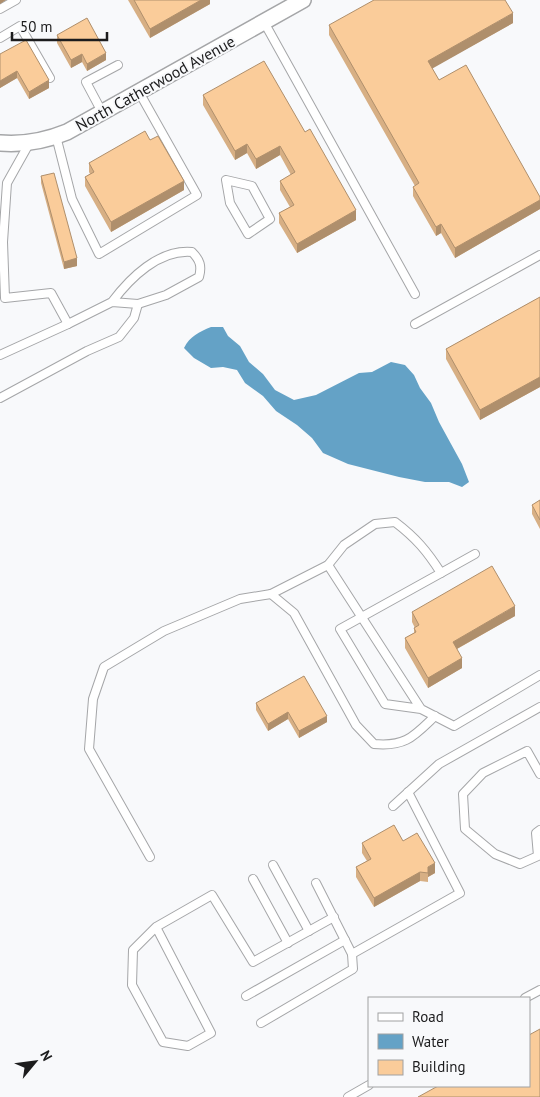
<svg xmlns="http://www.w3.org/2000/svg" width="540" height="1097" font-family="'PT Sans',sans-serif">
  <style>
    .water { fill: #64a2c6 }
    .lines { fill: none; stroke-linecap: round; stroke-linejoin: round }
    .service-casing { stroke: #a5a6a8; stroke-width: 10 }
    .minor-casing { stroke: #a5a6a8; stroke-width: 18 }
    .service { stroke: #fff; stroke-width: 8 }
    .minor { stroke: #fff; stroke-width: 15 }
    .wall { fill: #d7af84 }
    .shaded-wall { fill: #af8f6c }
    .building { fill: #facc9a; stroke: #af8f6c }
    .labels { text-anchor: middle; stroke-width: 4; stroke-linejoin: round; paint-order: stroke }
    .street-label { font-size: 16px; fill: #1c1c1d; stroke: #f8f9fb }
  </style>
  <rect width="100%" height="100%" fill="#f8f9fb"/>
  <!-- water -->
  <path class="water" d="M211,327h12l5,9 12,10 9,16 14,12 12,16 19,10 22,-5 43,-22 13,-1 19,-10 14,3 9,10 6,13 11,15 8,19 23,42 7,18 -7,5 -13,-5h-24l-26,-5 -51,-13 -25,-11 -11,-15 -15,-13 -21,-14 -13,-15 -18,-13 -8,-13 -14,-3 -12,1 -17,-10 -10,-10c6,-12 15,-16 27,-21z"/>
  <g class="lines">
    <!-- service casing -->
    <g class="service-casing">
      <g id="service">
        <polyline points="0,9 16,0"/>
        <polyline points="264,22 415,294"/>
        <polyline points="0,38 20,26 50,78"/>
        <polyline points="102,112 86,82 118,65"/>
        <polyline points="56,136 72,199 99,254 197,195 139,92"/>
        <path d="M30,142l-23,41 -4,59 2,56 46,-5 17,31 44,-22 26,2 28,-9 33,-18c3,-11 1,-17 -7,-25 -33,-3 -62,26 -80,50"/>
        <polygon points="226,180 252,186 270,219 248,234 230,203"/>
        <polyline points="415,324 540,255"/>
        <polyline points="0,355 68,324"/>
        <polyline points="0,398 87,351 119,337 134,318 138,304"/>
        <path d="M328,565l-57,29 23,19 62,112 18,19c32,3 40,-8 61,-28"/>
        <polyline points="441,573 475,554"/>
        <path d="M421,709l-93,-144 16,-20 31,-21 20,-2c21,16 32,29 46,51l-101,56 45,75 36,5 33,17 86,-51"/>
        <polyline points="540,774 527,751 483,773 463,794 465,829 495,854 520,864 538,856 536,833 540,830"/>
        <polyline points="393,806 439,764 540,707"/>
        <polyline points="150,857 89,749 93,699 104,667 164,631 240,599 271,594"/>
        <polyline points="273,865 309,931"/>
        <polyline points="253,879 288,943"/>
        <polyline points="316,883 352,954 460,893 408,792"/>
        <polyline points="156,927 133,950 132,985 163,1042 188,1046 211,1033 156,927 212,895 253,962 334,917"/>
        <polyline points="246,996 345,940"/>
        <polyline points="525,998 540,990"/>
        <polyline points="261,1023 353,969 352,954"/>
        <polyline points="348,1097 369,1085"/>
      </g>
    </g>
    <!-- minor casing -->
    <g class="minor-casing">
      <path id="minor" d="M0,143c24,2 45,-2 67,-11l236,-132"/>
    </g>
    <!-- service -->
    <use href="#service" class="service"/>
    <!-- minor -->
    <use href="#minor" class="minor"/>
  </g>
  <!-- wall -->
  <g class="wall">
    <polygon points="128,0 210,0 210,4 150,38"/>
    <polygon points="513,23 432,68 439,80 540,197 540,209 455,258 441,233 436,236 413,196 413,187 415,186 329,35 329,25"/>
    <polygon points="57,35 106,60 87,71 82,62 71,68 57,43"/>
    <polygon points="0,54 49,88 29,99 17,78 0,88"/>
    <polygon points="203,95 305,132 356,220 297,253 279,223 279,213 290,207 280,190 280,181 291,175 280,155 256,169 247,153 235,160 203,105"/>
    <polygon points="150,140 184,190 111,232 85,186 85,177 90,174 89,172 89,163"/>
    <polygon points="41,176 77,266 64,269 41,183"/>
    <polygon points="540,297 540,387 480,420 446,359 446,349"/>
    <polygon points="540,500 540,529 532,514 532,505"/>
    <polygon points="412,612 515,616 457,649 462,668 428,688 405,648 405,638 414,633 414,628 415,628 412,622"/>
    <polygon points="256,703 327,722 299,738 288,719 268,731 256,710"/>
    <polygon points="403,841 435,873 428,877 428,882 420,881 374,907 356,877 356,867 367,861 362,853 362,843"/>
  </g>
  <!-- shaded-wall -->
  <g class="shaded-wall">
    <polygon points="0,0 6,0 0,4"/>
    <polygon points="201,0 210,0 210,4 150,38 150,29"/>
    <polygon points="513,13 513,23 428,71 428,61"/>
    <polygon points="106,53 106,60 87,71 87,64"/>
    <polygon points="82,54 82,62 71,68 71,60"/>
    <polygon points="17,71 17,78 0,88 0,81"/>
    <polygon points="49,80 49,88 29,99 29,92"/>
    <polygon points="247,144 247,153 235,160 235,151"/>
    <polygon points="280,146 280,155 256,169 256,159"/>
    <polygon points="184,181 184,190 111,232 111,222"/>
    <polygon points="540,200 540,209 455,258 455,248"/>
    <polygon points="356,210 356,220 297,253 297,244"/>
    <polygon points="441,224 441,233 436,236 436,227"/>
    <polygon points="77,258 77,266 64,269 64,262"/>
    <polygon points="540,377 540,387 480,420 480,410"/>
    <polygon points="515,606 515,616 453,651 453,642"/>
    <polygon points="462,658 462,668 428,688 428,678"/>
    <polygon points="288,712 288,719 268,731 268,724"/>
    <polygon points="327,716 327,722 299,738 299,731"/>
    <polygon points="435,863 435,873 428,877 428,867"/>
    <polygon points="420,872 420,881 374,907 374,898"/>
  </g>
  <!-- building -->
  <g class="building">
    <polygon points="134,0 201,0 150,29"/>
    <polygon points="374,0 505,0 513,13 428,61 439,80 466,65 540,197 540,200 455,248 441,224 436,227 413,187 419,183 329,25"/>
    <polygon points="87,18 106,53 87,64 82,54 71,60 57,35"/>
    <polygon points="26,40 49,80 29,92 17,71 0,81 0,54"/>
    <polygon points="264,61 305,132 310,129 356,210 297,244 279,213 294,205 280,181 295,172 280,146 256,159 247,144 235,151 203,95"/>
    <polygon points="145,131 150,140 158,136 184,181 111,222 85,177 94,172 89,163"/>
    <polygon points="54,173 77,258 64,262 41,176"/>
    <polygon points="540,297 540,377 480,410 446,349"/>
    <polygon points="540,500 540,520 532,505"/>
    <polygon points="492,566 515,606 453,642 462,658 428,678 405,638 416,632 414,628 419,625 412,612"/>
    <polygon points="304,676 327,716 299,731 288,712 268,724 256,703"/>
    <polygon points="394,825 403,841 417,833 435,863 428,867 428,873 420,872 374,898 356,867 371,859 362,843"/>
    <polygon points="540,1029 540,1097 418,1097 438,1086 529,1086 529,1035"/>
  </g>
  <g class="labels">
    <!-- street labels -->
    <g class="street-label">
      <text transform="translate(155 83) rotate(-29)" y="6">North Catherwood Avenue</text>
    </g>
  </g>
  <!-- legend -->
  <rect x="368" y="997" width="162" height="90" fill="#f8f9fb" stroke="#a0a1a2"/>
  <rect x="378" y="1013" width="25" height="8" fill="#ffffff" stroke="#a0a1a2"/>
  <text x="412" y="1022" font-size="15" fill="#1c1c1d">Road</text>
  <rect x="378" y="1034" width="25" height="15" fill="#64a2c6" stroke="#a0a1a2"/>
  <text x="412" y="1047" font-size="15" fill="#1c1c1d">Water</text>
  <rect x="378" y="1060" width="25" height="15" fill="#facc9a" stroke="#a0a1a2"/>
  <text x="412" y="1072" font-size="15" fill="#1c1c1d">Building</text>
  <!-- north arrow -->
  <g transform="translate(35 1062) rotate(61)" stroke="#f8f9fb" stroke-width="4" paint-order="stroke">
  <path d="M0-4L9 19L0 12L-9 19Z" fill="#1c1c1d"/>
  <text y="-8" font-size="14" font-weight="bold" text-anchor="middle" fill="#1c1c1d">N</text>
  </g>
  <!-- scale -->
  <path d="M12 32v8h95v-8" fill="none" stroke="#1c1c1d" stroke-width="2.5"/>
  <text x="20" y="32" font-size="15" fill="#1c1c1d" stroke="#f8f9fb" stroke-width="4" paint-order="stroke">50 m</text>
</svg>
